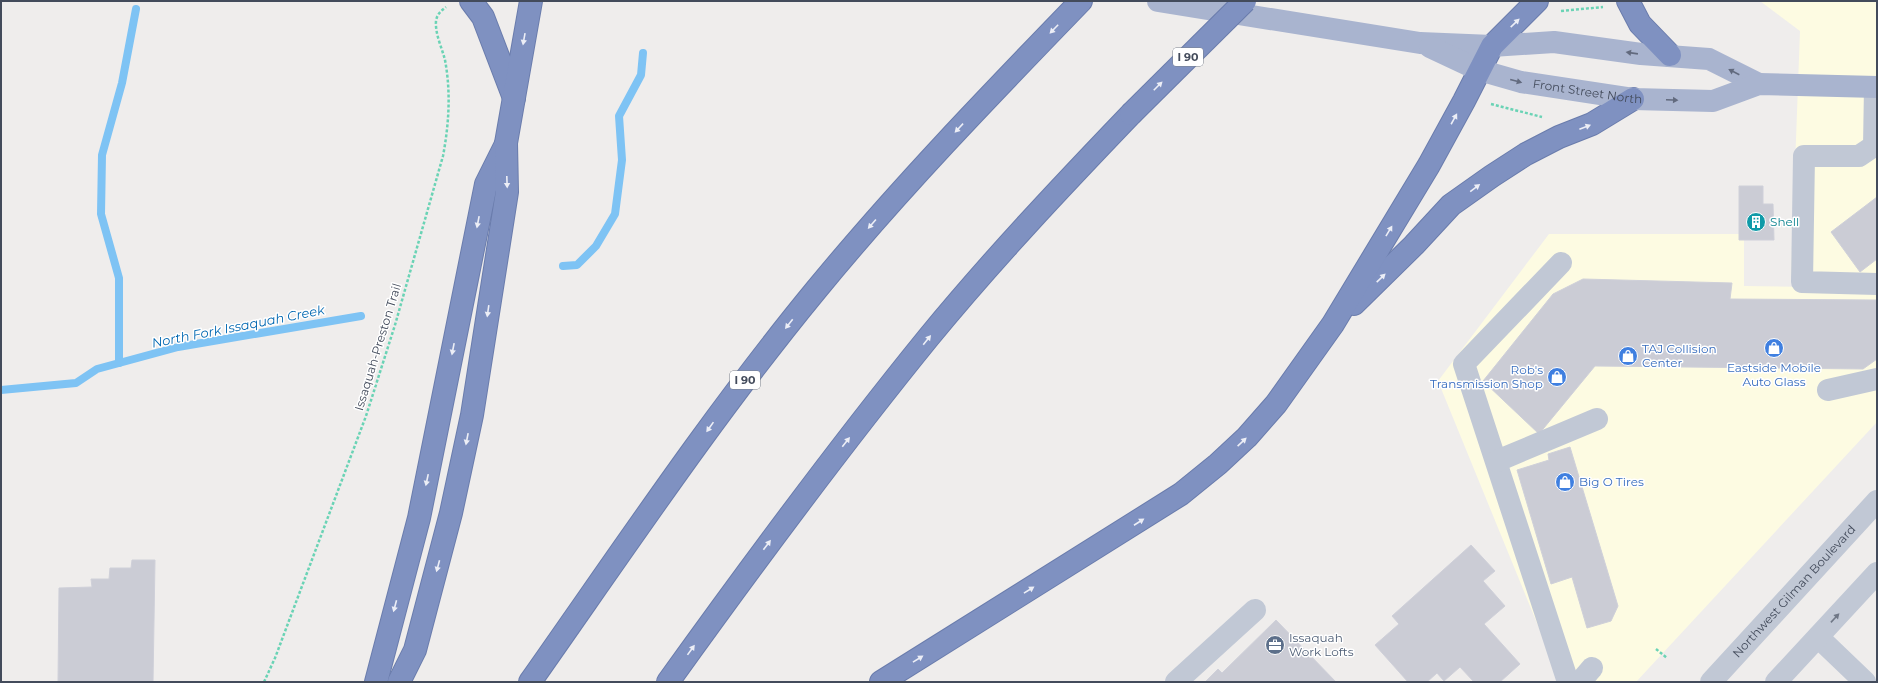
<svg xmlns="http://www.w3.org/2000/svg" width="1878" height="683" font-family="Montserrat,sans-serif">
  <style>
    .commercial { fill: #fdfbe2 }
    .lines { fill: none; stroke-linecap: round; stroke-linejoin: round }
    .stream { stroke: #7ec3f4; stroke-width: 8 }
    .building { fill: #cbccd5; stroke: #cfd0d9 }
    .highway-casing { stroke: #6a7cac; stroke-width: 24 }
    .path { stroke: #6ad3b5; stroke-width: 2.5; stroke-dasharray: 3 2; stroke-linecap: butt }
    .minor { stroke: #c1c8d5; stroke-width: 22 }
    .major { stroke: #a9b4cf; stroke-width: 22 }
    .highway { stroke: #7f91c1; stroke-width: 22 }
    .highway-bridge-casing { stroke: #6a7cac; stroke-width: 24; stroke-linecap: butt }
    .highway-bridge { stroke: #7f91c1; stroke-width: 22 }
    .oneway { fill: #eceef6 }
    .oneway2 { fill: #626a7e }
    .oneway3 { fill: #6f7786 }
    .labels { text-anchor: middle; stroke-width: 3; stroke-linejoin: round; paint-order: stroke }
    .shield { fill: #fff; stroke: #7b818c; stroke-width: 1 }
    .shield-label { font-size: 11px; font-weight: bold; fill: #434b5b }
    .street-label { font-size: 12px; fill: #434b5b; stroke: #fff }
    .culture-label { font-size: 12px; fill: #0d838f; stroke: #fff; text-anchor: start }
    .shop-label { font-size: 12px; fill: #366cbe; stroke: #fff; text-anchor: start }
    .service-label { font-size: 12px; fill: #4e5e75; stroke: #fff; text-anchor: start }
    .water-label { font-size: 13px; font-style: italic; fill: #0067b1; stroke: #fff }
  </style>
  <rect width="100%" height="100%" fill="#efedec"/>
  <!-- commercial -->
  <g class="commercial">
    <polygon points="1760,1 1877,1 1877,277 1791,275 1800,31"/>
    <polygon points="1549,234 1744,234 1744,286 1877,288 1877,422 1636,682 1561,682 1438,381"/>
  </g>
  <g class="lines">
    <!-- stream -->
    <g class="stream">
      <polyline points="563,266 577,265 596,246 615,214 622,160 619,116 641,75 643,53"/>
      <polyline points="119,363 119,278 101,214 102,155 122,83 136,9"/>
      <polyline points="1,390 76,383 97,369 178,347 361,316"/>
    </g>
  </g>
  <!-- building -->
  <g class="building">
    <polygon points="1739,186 1763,186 1763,204 1773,204 1774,240 1739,240"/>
    <polygon points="1877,197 1877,259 1860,272 1831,232"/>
    <polygon points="1583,279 1732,283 1730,299 1877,300 1877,359 1863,369 1595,366 1539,434 1483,381 1553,294"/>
    <polygon points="1570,447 1618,606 1611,621 1587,628 1572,577 1551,584 1517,470 1549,460 1548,454"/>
    <polygon points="1471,545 1495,571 1483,581 1505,606 1484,624 1520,664 1500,682 1474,682 1460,667 1444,681 1437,673 1427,682 1408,682 1375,645 1399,624 1392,616"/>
    <polygon points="132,560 155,560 153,682 58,682 59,588 92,587 91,579 109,579 110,568 131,568"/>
    <polygon points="1276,620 1336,682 1205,682 1218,669 1222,673"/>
  </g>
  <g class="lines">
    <!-- highway casing -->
    <g class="highway-casing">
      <g id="highway">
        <polyline points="471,1 483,17 514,98"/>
        <polyline points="1628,1 1640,24 1670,55"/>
        <polyline points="1354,304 1414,245 1451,205 1492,176 1526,154 1559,137 1592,124 1633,99"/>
        <polyline points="376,682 419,518 486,184 505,146"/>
        <polyline points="399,682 415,650 451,513 472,415 507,192 506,143 531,1"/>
        <path d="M530,682c93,-132 183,-267 286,-392 83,-101 174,-195 265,-289"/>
        <path d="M668,682c84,-117 169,-232 260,-344 64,-78 133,-151 203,-224"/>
        <polyline points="881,682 1181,494 1218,464 1247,437 1276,404 1333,324 1429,165 1464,101 1492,46 1537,1"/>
      </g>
    </g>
    <!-- path -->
    <g class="path">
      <polyline points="1561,11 1603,7"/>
      <polyline points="1491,104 1542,117"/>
      <polyline points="1656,649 1667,658"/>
      <path d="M264,682l11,-24 91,-242 29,-91 48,-169c6,-32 8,-64 2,-96 -3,-12 -10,-26 -9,-39 1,-7 5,-10 10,-14"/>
    </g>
    <!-- minor -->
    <g class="minor">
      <polyline points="1875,87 1874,146 1859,156 1804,156 1802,282 1877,284"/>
      <polyline points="1561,263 1464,364 1568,682"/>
      <polyline points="1828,390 1877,379"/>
      <polyline points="1497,461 1597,419"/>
      <polyline points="1818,637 1865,682"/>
      <polyline points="1176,682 1255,610"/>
      <polyline points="1580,682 1592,668"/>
      <path id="s1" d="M1711,682l166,-181"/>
      <polyline points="1776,682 1877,573"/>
    </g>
    <!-- major -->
    <g class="major">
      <polyline points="1158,1 1420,43 1492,46 1554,42 1641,54 1709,59 1759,84"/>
      <path id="s2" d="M1430,47l49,23 42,12 112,17 80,2 46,-17 118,3"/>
    </g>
    <!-- highway -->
    <use href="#highway" class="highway"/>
    <!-- highway-bridge casing -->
    <g class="highway-bridge-casing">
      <polyline id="highway-bridge" points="1131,114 1245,1"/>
    </g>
    <!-- highway-bridge -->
    <use href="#highway-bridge" class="highway-bridge"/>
  </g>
  <!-- one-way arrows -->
  <defs><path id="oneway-solid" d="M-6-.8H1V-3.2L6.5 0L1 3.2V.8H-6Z"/></defs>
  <g class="oneway">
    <use href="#oneway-solid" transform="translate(1515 23) rotate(-44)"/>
    <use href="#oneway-solid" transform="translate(1054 29) rotate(134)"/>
    <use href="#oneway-solid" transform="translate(524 39) rotate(100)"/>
    <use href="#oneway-solid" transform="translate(1158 86) rotate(-45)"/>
    <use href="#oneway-solid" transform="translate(1454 119) rotate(-61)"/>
    <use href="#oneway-solid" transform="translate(1585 127) rotate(-21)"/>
    <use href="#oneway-solid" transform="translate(959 128) rotate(133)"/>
    <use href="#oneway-solid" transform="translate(507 182) rotate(88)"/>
    <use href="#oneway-solid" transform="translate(1475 188) rotate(-37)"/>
    <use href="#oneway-solid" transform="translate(478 222) rotate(101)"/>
    <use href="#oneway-solid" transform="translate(872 224) rotate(131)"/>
    <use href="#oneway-solid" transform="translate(1389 231) rotate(-59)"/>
    <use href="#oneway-solid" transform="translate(1381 278) rotate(-44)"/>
    <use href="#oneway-solid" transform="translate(488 311) rotate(98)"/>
    <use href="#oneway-solid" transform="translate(789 324) rotate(128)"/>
    <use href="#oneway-solid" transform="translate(927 340) rotate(-51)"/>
    <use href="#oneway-solid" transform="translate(453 349) rotate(101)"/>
    <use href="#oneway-solid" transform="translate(710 427) rotate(125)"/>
    <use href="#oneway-solid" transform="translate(467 439) rotate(101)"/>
    <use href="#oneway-solid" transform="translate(846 442) rotate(-52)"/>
    <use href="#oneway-solid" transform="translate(1242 442) rotate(-43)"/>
    <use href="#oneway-solid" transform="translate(427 480) rotate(102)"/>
    <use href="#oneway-solid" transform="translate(1139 522) rotate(-33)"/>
    <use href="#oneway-solid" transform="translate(767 545) rotate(-53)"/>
    <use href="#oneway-solid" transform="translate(438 566) rotate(105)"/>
    <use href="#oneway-solid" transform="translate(1029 590) rotate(-32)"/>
    <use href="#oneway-solid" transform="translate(395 606) rotate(105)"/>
    <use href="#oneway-solid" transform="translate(691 650) rotate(-54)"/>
    <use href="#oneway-solid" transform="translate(918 659) rotate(-32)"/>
  </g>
  <g class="oneway2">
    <use href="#oneway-solid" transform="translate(1632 53) rotate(-172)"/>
    <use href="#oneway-solid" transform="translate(1734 72) rotate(-153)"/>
    <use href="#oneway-solid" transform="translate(1516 81) rotate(15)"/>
    <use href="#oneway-solid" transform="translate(1672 100) rotate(2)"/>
  </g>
  <use class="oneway3" href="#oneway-solid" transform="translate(1835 618) rotate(-47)"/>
  <!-- icons -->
  <defs>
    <g id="building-disc" transform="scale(1)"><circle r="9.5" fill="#0f9aa8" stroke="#fff"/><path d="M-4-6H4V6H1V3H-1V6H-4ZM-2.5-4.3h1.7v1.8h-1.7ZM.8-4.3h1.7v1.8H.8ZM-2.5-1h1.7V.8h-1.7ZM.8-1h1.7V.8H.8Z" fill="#fff"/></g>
    <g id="shop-disc" transform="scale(1)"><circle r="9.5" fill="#3f7fe0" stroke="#fff"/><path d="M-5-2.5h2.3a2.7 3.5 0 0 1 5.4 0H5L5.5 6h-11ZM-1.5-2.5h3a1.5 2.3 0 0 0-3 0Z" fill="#fff"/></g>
    <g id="office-disc" transform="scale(1)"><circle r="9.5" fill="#5c6f8a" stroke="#fff"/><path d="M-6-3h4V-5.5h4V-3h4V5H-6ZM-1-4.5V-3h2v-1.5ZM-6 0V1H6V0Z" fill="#fff"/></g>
  </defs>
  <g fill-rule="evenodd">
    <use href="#building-disc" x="1756" y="222"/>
    <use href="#shop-disc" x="1774" y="348"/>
    <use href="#shop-disc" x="1628" y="356"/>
    <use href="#shop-disc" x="1557" y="377"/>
    <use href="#shop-disc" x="1565" y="482"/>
    <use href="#office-disc" x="1275" y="645"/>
  </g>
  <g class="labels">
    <!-- shield labels -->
    <g class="shield">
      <rect x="1173" y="48" width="30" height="18" rx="3"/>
      <rect x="730" y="371" width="30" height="18" rx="3"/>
    </g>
    <g class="shield-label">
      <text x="1188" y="61">I 90</text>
      <text x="745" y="384">I 90</text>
    </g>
    <!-- street labels -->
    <g class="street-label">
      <text dy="4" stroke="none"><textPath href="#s2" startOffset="165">Front Street North</textPath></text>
      <text transform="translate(378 347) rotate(-73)" y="4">Issaquah-Preston Trail</text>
      <text dy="4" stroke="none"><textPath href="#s1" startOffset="123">Northwest Gilman Boulevard</textPath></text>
    </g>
    <!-- culture labels -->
    <g class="culture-label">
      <text x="1770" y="226">Shell</text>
    </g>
    <!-- shop labels -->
    <g class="shop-label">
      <text x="1642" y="353">TAJ Collision<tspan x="1642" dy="14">Center</tspan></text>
      <text x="1774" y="372" text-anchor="middle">Eastside Mobile<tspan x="1774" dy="14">Auto Glass</tspan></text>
      <text x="1543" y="374" text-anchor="end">Rob's<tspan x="1543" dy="14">Transmission Shop</tspan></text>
      <text x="1579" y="486">Big O Tires</text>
    </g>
    <!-- service labels -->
    <g class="service-label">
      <text x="1289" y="642">Issaquah<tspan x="1289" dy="14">Work Lofts</tspan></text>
    </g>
    <!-- water labels -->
    <g class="water-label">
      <text transform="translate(238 326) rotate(-11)" y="5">North Fork Issaquah Creek</text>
    </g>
  </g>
  <!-- border -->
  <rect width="1878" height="683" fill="none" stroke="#434b5b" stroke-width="4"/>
</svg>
